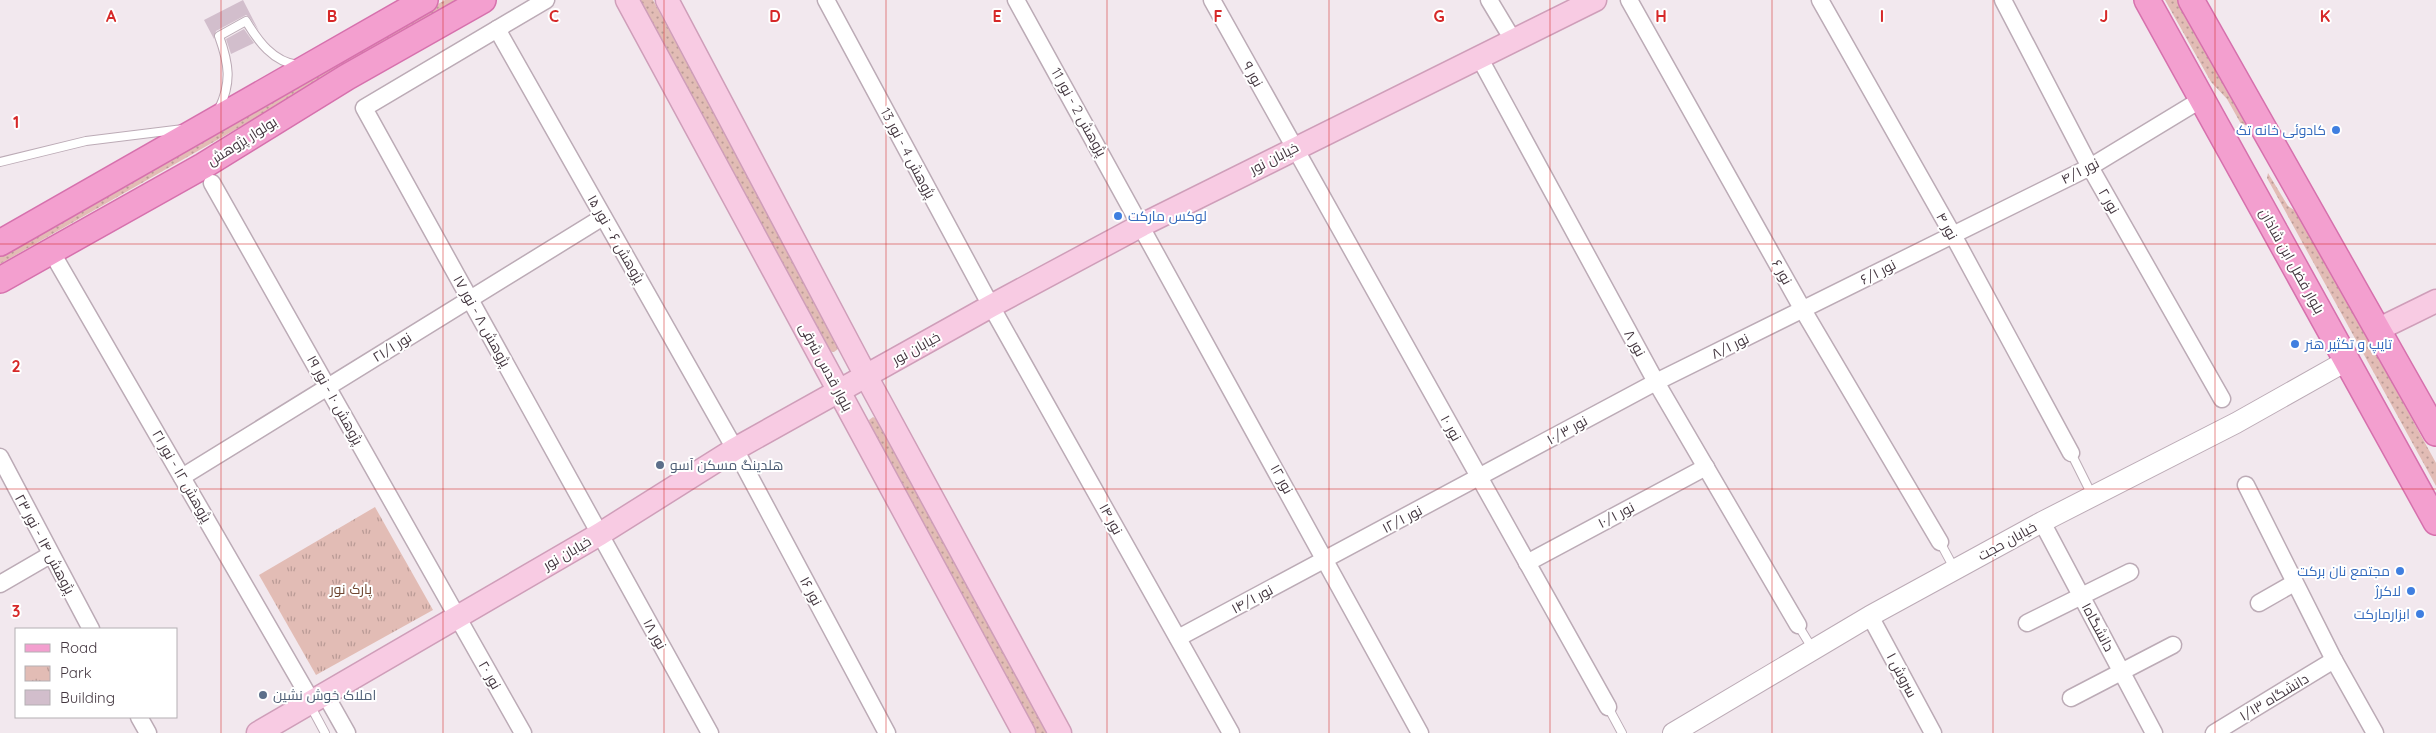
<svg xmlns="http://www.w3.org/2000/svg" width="2436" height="733" font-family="Quicksand,Cairo,sans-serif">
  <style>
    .grass { fill: url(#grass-dots) }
    .park { fill: url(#park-tufts) }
    .building { fill: #d2becc }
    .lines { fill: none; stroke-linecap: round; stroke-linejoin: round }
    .service-casing { stroke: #bcabb6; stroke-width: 10 }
    .minor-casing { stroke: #bcabb6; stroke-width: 19 }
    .tertiary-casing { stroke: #bcabb6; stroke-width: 22 }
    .secondary-casing { stroke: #cf9eb9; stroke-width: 25 }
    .primary-casing { stroke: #d671ad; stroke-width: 28 }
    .service { stroke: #fff; stroke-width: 8 }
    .minor { stroke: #fff; stroke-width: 16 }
    .tertiary { stroke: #fff; stroke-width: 20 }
    .secondary { stroke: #f8cbe3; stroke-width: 22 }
    .primary { stroke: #f39fcf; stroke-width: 25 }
    .grid { fill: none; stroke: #d62828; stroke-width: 1; stroke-opacity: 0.55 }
    .shop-dot { fill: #3f7fe0; stroke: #fff; stroke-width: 2 }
    .service-dot { fill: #5c6f8a; stroke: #fff; stroke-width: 2 }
    .labels { text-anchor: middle; stroke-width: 4; stroke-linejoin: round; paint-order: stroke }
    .street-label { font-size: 14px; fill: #443740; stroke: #fff }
    .shop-label { font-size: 14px; fill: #366cbe; stroke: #fff; text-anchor: end }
    .service-label { font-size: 14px; fill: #4e5e75; stroke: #fff; text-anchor: start }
    .park-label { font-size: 14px; fill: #6f4631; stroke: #fff }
    .grid-label { font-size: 16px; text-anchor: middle; font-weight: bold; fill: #d62828; stroke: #fff; stroke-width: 4; stroke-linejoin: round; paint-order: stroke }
  </style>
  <defs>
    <pattern id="grass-dots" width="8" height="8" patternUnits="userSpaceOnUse" patternTransform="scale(1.25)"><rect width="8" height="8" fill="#e2bcb5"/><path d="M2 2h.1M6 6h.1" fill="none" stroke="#b99a95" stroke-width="1.8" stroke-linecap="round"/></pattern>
    <pattern id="park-tufts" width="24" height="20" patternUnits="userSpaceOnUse" patternTransform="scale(1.25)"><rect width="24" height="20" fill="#e2bcb5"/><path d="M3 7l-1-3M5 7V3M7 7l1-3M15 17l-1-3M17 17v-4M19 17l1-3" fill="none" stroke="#b99a95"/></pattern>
  </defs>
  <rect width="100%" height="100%" fill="#f2e8ee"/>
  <!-- grass -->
  <g class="grass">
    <polygon points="445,0 462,0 0,264 0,256"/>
    <polygon points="639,0 653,0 837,341 838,349 834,352 828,351"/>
    <polygon points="2165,0 2178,0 2244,117 2247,124 2245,125 2241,124 2227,99 2211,82"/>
    <polygon points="2268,173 2288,206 2300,214 2436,463 2436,486 2267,178"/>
    <polygon points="873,417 878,420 1049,733 1036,733 871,428 869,420"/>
  </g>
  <!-- park -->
  <polygon class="park" points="375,507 433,610 316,675 259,575"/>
  <!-- building -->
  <g class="building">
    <polygon points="243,0 259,31 250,18 246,15 216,31 214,39 204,20"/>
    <polygon points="244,29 254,43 231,54 226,39"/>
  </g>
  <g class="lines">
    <!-- service casing -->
    <g class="service-casing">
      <g id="service">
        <path d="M219,109c13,-27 10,-45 0,-73l27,-15c12,20 27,41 52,44"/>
        <polyline points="0,162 86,141 183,129"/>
        <polyline points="2071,453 2092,495"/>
        <polyline points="1940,542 1955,570"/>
        <polyline points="1798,625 1812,648"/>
        <polyline points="310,705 325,733"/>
        <polyline points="1608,707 1622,733"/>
      </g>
    </g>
    <!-- minor casing -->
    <g class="minor-casing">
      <g id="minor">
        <polyline points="546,0 364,108 710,733"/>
        <polyline points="826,0 991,306 1231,733"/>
        <polyline points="1016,0 1420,733"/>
        <polyline points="1212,0 1608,707"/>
        <polyline points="1489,0 1513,40"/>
        <polyline points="1629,0 1803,310 1940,542"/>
        <polyline points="1820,0 1953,235 2071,453"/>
        <polyline points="2003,0 2090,167 2222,399"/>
        <polyline points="497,29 735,449 887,733"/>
        <polyline points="1479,57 1656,382 1798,625"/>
        <polyline points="212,183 523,733"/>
        <polyline points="51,251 312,702"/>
        <polyline points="0,457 91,629"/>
        <polyline points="182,477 603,217"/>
        <polyline points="2246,485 2334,660 2375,733"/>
        <polyline points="2042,522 2154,733"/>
        <polyline points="1527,563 1706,467"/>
        <polyline points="0,584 50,555"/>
        <polyline points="2259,603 2294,583"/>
        <polyline points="1870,616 1933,733"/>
        <polyline points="2027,623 2130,572"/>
        <polyline points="1178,638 1656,382 2090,167 2202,99"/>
        <polyline points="325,694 347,733"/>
        <polyline points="2071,698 2173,645"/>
        <polyline points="139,717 148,733"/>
        <polyline points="2214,733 2334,660"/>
      </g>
    </g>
    <!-- tertiary casing -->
    <g class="tertiary-casing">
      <polyline id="tertiary" points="1673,733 1870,616 2042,522 2236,423 2348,360"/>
    </g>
    <!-- secondary casing -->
    <g class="secondary-casing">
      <g id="secondary">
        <polyline points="627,0 1024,733"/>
        <polyline points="667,0 866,376 1060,733"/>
        <polyline points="2379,329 2436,301"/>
        <polyline points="258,733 600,534 735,449 991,306 1142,225 1595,0"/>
      </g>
    </g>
    <!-- primary casing -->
    <g class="primary-casing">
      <g id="primary">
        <polyline points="2147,0 2436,522"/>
        <polyline points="2191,0 2436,433"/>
        <polyline points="0,243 425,0"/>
        <polyline points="0,280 203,166 347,77 483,0"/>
      </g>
    </g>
    <!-- service -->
    <use href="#service" class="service"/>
    <!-- minor -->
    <use href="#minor" class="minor"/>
    <!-- tertiary -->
    <use href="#tertiary" class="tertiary"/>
    <!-- secondary -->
    <use href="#secondary" class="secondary"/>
    <!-- primary -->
    <use href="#primary" class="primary"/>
  </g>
  <!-- grid -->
  <path class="grid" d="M221,0v733M443,0v733M664,0v733M886,0v733M1107,0v733M1329,0v733M1550,0v733M1772,0v733M1993,0v733M2215,0v733M0,244h2436M0,489h2436"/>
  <!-- markers -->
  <g class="shop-dot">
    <circle cx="2336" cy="130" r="5"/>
    <circle cx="1118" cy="216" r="5"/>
    <circle cx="2295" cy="344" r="5"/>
    <circle cx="2400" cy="571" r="5"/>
    <circle cx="2411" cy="591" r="5"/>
    <circle cx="2420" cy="614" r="5"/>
  </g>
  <g class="service-dot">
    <circle cx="660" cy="465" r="5"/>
    <circle cx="263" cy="695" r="5"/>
  </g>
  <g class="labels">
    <!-- street labels -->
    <g class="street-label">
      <text transform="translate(1253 74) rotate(61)" y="5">نور ۹</text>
      <text transform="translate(1079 112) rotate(61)" y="5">پژوهش 2 - نور 11</text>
      <text transform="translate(242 141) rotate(-32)" y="5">بولوار پژوهش</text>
      <text transform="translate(908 153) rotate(62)" y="5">پژوهش 4 - نور 13</text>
      <text transform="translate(1274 158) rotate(-27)" y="5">خیابان نور</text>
      <text transform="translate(2080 171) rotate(-27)" y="5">نور ۴/۱</text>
      <text transform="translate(2109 201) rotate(60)" y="5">نور ۲</text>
      <text transform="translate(1947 226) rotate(61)" y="5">نور ۴</text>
      <text transform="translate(616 239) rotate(60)" y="5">پژوهش ۶ - نور ۱۵</text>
      <text transform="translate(2292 261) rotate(61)" y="5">بلوار فضل ابن شاذان</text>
      <text transform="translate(1782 272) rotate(61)" y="5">نور ۶</text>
      <text transform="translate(1878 272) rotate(-27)" y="5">نور ۶/۱</text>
      <text transform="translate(482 321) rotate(61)" y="5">پژوهش ۸ - نور ۱۷</text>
      <text transform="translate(1635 343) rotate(61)" y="5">نور ۸</text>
      <text transform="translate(1730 346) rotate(-26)" y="5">نور ۸/۱</text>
      <text transform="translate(392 347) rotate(-32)" y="5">نور ۲۱/۱</text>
      <text transform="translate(916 348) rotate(-29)" y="5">خیابان نور</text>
      <text transform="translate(826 367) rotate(62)" y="5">بلوار قدس شرقی</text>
      <text transform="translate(335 400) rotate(61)" y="5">پژوهش ۱۰ - نور ۱۹</text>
      <text transform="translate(1451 428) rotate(61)" y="5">نور ۱۰</text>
      <text transform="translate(1567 430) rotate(-29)" y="5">نور ۱۰/۳</text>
      <text transform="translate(182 476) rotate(60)" y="5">پژوهش ۱۲ - نور ۲۱</text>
      <text transform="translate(1282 479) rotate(61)" y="5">نور ۱۲</text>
      <text transform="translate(1616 515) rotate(-28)" y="5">نور ۱۰/۱</text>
      <text transform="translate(1111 519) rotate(61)" y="5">نور ۱۴</text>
      <text transform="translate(1402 519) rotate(-28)" y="5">نور ۱۲/۱</text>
      <text transform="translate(2007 541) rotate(-29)" y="5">خیابان حجت</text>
      <text transform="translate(45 544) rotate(62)" y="5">پژوهش ۱۴ - نور ۲۳</text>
      <text transform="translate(567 553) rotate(-30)" y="5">خیابان نور</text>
      <text transform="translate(811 591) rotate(62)" y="5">نور ۱۶</text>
      <text transform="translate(1252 599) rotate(-28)" y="5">نور ۱۴/۱</text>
      <text transform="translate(2098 627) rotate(62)" y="5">دانشگاه۱</text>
      <text transform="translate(655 634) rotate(61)" y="5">نور ۱۸</text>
      <text transform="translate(490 675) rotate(60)" y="5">نور ۲۰</text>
      <text transform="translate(1902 675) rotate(62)" y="5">سروش ۱</text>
      <text transform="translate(2274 697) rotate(-31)" y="5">دانشگاه ۱/۱۳</text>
    </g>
    <!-- shop labels -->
    <g class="shop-label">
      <text x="2326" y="135">کادوئی خانه تک</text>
      <text x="1128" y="221" text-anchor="start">لوکس مارکت</text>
      <text x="2305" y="349" text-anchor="start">تایپ و تکثیر هنر</text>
      <text x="2390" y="576">مجتمع نان برکت</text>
      <text x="2401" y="596">لاکرژ</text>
      <text x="2410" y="619">ابزارمارکت</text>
    </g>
    <!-- service labels -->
    <g class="service-label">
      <text x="670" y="470">هلدینگ مسکن آسو</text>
      <text x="273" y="700">املاک خوش نشین</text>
    </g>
    <!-- park labels -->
    <g class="park-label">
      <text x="351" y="594">پارک نور</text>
    </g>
  </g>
  <g class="grid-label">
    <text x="111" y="22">A</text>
    <text x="332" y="22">B</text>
    <text x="554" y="22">C</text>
    <text x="775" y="22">D</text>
    <text x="997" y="22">E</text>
    <text x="1218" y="22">F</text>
    <text x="1439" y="22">G</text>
    <text x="1661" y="22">H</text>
    <text x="1882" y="22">I</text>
    <text x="2104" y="22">J</text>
    <text x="2325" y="22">K</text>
    <text x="16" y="128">1</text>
    <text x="16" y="372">2</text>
    <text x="16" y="617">3</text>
  </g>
  <!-- legend -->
  <rect x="15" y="628" width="162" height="90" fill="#ffffff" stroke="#b4afb3"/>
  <rect x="25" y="644" width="25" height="8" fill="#f39fcf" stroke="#b4afb3"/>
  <text x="60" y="653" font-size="15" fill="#443740">Road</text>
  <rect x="25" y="666" width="25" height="15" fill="url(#park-tufts)" stroke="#b4afb3"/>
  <text x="60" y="678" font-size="15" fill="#443740">Park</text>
  <rect x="25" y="690" width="25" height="15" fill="#d2becc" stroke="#b4afb3"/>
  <text x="60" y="703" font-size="15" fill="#443740">Building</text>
</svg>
